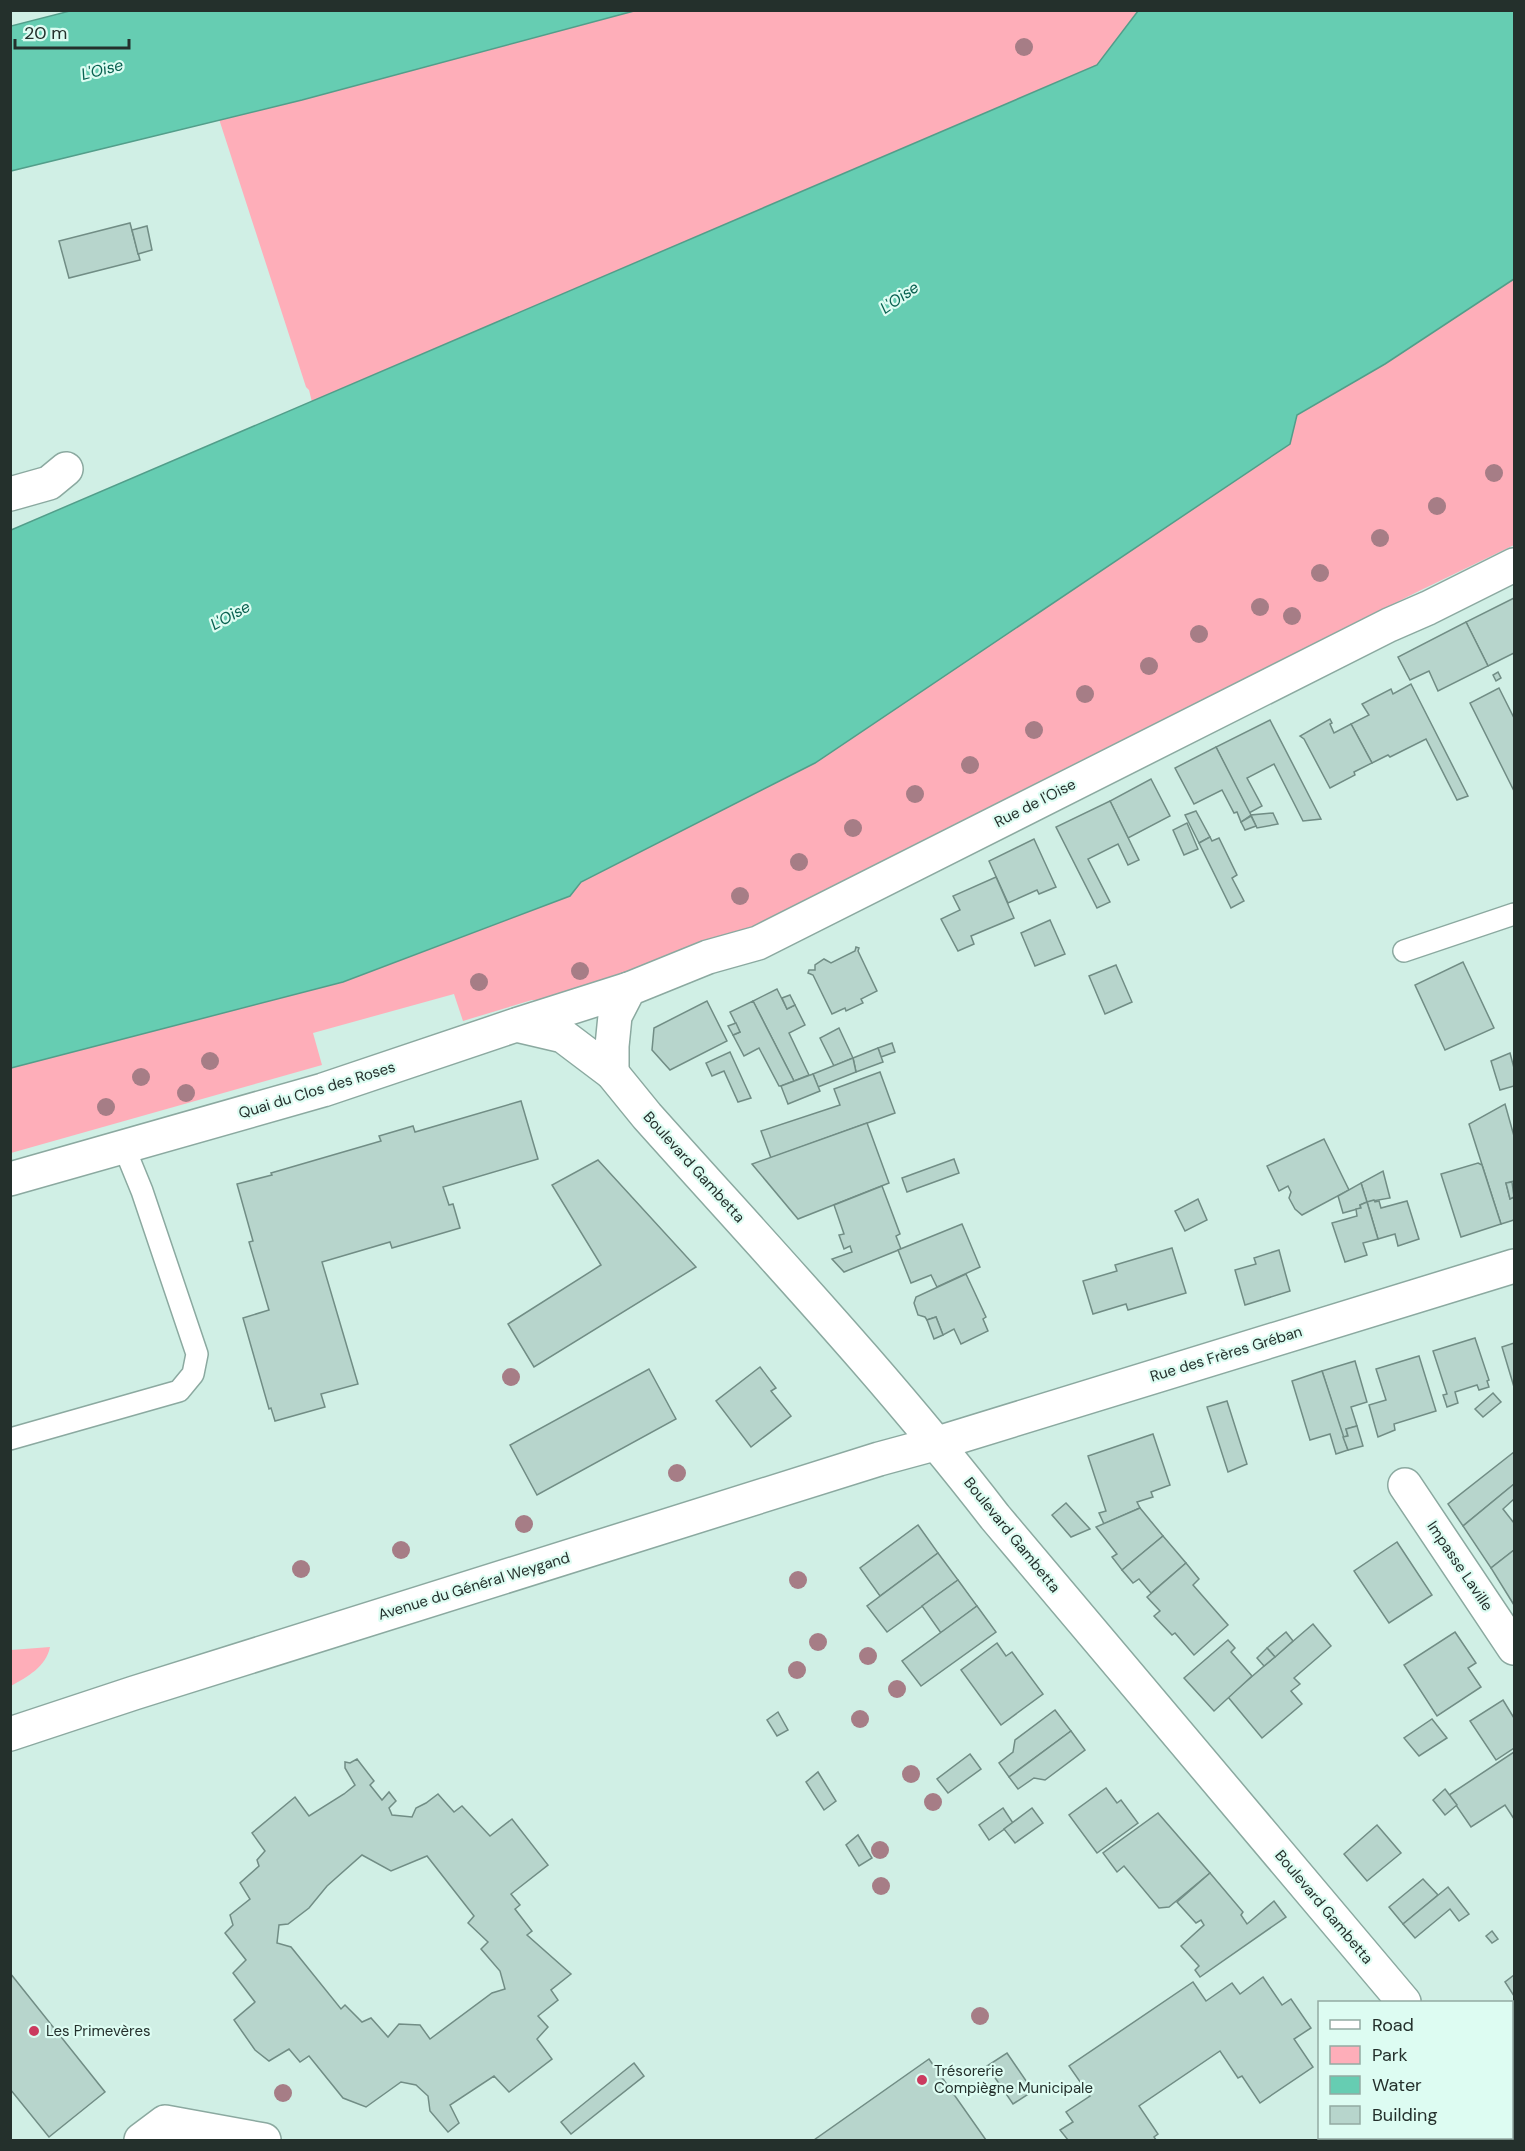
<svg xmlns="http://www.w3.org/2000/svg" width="1525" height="2151" font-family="'DM Sans',sans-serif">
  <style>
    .green { fill: #feaeb9 }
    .water { fill: #66cdb2; stroke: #529e8a; stroke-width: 1.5 }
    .building { fill: #b7d5cc; stroke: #718d85; stroke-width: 1.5; fill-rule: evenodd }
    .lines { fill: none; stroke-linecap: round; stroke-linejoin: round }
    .service-casing { stroke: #8ba9a0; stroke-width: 24 }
    .minor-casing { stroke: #8ba9a0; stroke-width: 36 }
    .tertiary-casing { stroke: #8ba9a0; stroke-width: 36 }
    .secondary-casing { stroke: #8ba9a0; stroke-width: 36 }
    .service { stroke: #fff; stroke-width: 21 }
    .minor { stroke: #fff; stroke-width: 33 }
    .tertiary { stroke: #fff; stroke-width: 33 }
    .secondary { stroke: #fff; stroke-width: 33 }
    .tree { fill: #a67d86 }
    .poi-dot { fill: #cb3b5f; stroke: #ddfcf2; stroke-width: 2 }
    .labels { text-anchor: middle; stroke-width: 4.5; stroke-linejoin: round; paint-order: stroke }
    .street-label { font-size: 15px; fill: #24302c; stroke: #ddfcf2 }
    .poi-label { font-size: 15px; fill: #24302c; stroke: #ddfcf2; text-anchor: start }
    .water-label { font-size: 16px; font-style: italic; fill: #096150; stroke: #ddfcf2 }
  </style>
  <rect width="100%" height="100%" fill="#d0efe5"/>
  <!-- green -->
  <g class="green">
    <polygon points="634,11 1138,11 1097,65 312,402 309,390 306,387 219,119 302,100"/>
    <polygon points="1514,274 1514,545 1417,592 769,919 707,948 568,1001 532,1000 463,1021 454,994 313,1033 322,1065 11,1153 11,1068 343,982 570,896 581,882 815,763 1290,444 1296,415"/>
    <path d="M50,1647c-4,20 -23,30 -39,39v-36z"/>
  </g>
  <!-- water -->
  <g class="water">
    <polygon points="70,11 70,10 634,11 302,100 11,171 11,26"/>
    <polygon points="1138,11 1514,11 1514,279 1385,364 1297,415 1290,444 815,763 581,882 570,896 343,982 11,1068 11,530 1097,65"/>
  </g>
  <!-- building -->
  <g class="building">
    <polygon points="130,223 140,260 69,278 59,241"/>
    <polygon points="147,226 152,250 138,254 132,230"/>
    <polygon points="1514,598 1514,653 1488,666 1466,622"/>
    <polygon points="1466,622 1488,666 1438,691 1429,671 1410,680 1398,657"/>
    <polygon points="1498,672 1501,678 1496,681 1493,675"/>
    <polygon points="1411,684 1468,796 1457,800 1426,739 1390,757 1388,755 1372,763 1351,724 1369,715 1362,704 1391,689 1393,694"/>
    <polygon points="1499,688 1514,718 1514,791 1470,703"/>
    <polygon points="1330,719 1332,723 1330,724 1334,733 1351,724 1372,763 1354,772 1355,775 1330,788 1304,739 1300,736"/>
    <polygon points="1270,720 1321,819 1303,821 1274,764 1247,778 1262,806 1249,813 1216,747"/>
    <polygon points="1216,747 1251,815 1241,822 1237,812 1234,813 1222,790 1194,804 1175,768"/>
    <polygon points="1151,779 1170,816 1128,838 1110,801"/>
    <polygon points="1110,801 1139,860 1128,865 1118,844 1088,859 1110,902 1097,908 1056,827"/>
    <polygon points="1196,811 1210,837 1199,843 1185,815"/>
    <polygon points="1273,813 1278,824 1257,828 1251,815"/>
    <polygon points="1251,816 1256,826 1245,830 1241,822"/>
    <polygon points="1187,823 1198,849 1184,855 1173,830"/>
    <polygon points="1210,837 1212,841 1219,838 1237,875 1232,878 1244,901 1231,908 1199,843"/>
    <polygon points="1034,839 1056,887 1039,894 1037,890 1008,903 989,861"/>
    <polygon points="996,877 1014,918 971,936 974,944 958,951 941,919 960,910 953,896"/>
    <polygon points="1050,920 1065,954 1035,966 1021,933"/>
    <polygon points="856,947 859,948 858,951 877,991 861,999 863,1003 846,1011 845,1008 832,1014 813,975 808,973 809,970 815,970 815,965 824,959 831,963 855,951"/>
    <polygon points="1463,962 1494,1028 1445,1050 1415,985"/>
    <polygon points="1116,965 1132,1002 1105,1014 1089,976"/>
    <polygon points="777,989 787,1009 795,1005 805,1025 789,1033 809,1075 794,1081 753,1001"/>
    <polygon points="790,995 795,1005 787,1009 782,998"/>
    <polygon points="707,1001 727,1041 670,1070 652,1050 654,1028"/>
    <polygon points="753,1001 794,1081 781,1086 779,1086 759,1048 744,1056 733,1035 740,1032 730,1012"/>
    <polygon points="736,1023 740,1032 733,1035 728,1026"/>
    <polygon points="839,1028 853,1058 834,1066 820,1038"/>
    <polygon points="892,1043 895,1052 881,1057 878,1048"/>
    <polygon points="878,1048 883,1062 856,1072 853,1058"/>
    <polygon points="730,1052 751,1098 738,1102 724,1071 712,1076 706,1063"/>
    <polygon points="1510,1053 1514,1068 1514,1086 1500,1090 1491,1061"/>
    <polygon points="853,1058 856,1072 818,1087 813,1074"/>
    <polygon points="880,1072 895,1113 771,1158 761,1131 840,1105 834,1089"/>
    <polygon points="813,1074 820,1091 788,1104 781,1086"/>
    <polygon points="521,1101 538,1159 443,1187 449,1205 453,1204 460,1228 392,1248 390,1242 322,1262 358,1384 321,1394 325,1407 275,1421 271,1408 269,1409 243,1318 269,1310 249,1242 253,1241 237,1184 272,1175 271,1173 381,1141 379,1136 413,1126 415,1132"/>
    <polygon points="1505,1104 1514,1136 1514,1181 1506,1183 1510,1199 1514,1197 1514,1220 1501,1224 1469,1124"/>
    <polygon points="867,1123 889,1183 798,1219 752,1164"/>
    <polygon points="1324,1139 1349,1190 1302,1215 1295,1209 1289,1198 1291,1192 1288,1186 1279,1191 1267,1166"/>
    <polygon points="954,1159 959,1173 907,1192 902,1178"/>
    <polygon points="598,1160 696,1267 534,1367 508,1324 601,1265 552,1185"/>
    <polygon points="1478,1163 1482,1165 1501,1224 1461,1237 1441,1174"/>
    <polygon points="1383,1171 1390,1198 1367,1202 1361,1183"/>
    <polygon points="1512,1182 1514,1197 1510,1199 1506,1183"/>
    <polygon points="1361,1183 1367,1202 1360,1205 1361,1208 1343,1213 1338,1196"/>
    <polygon points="882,1186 900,1234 896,1236 901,1249 844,1272 832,1259 852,1252 850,1246 844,1249 839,1235 844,1234 834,1205"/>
    <polygon points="1198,1199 1207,1220 1185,1231 1175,1211"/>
    <polygon points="1374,1200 1375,1202 1379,1201 1381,1208 1407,1201 1419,1239 1398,1246 1395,1234 1378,1239 1367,1202"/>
    <polygon points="1367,1202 1378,1239 1363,1243 1367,1255 1345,1262 1332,1223 1357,1216 1356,1209 1361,1208 1360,1205"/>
    <polygon points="962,1224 980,1267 937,1287 931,1275 911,1283 898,1250"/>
    <polygon points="1172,1248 1186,1293 1128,1310 1126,1304 1093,1314 1083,1281 1117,1271 1115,1265"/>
    <polygon points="1279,1250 1290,1291 1245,1305 1235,1270 1256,1264 1254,1258"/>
    <polygon points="966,1274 986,1317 983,1319 988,1331 961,1344 954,1329 943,1335 936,1317 927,1320 925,1317 918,1315 914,1303 916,1297"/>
    <polygon points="936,1317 943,1335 934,1339 927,1320"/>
    <polygon points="1475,1338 1489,1380 1487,1381 1489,1387 1479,1390 1477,1385 1455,1392 1458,1403 1447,1407 1443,1395 1447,1394 1433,1351"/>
    <polygon points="1514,1343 1514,1387 1502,1347"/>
    <polygon points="1419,1356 1436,1411 1394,1424 1395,1430 1378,1437 1369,1405 1386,1400 1376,1369"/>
    <polygon points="1355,1361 1367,1402 1351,1407 1357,1426 1346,1429 1348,1436 1343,1437 1322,1371"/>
    <polygon points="760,1367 776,1388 771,1391 791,1416 751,1447 716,1401"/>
    <polygon points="649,1369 676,1419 537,1495 510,1445"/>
    <polygon points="1322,1371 1348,1450 1336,1454 1330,1434 1310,1440 1292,1381"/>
    <polygon points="1493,1393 1501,1402 1483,1417 1475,1409"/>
    <polygon points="1227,1401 1247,1464 1228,1472 1207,1407"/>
    <polygon points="1357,1426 1363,1446 1348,1450 1343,1437 1348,1436 1346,1429"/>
    <polygon points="1153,1434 1170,1485 1151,1492 1153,1497 1137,1502 1140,1508 1104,1524 1099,1513 1106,1511 1088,1456"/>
    <polygon points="1514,1452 1514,1484 1463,1526 1448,1504"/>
    <polygon points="1514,1484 1514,1499 1503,1509 1514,1523 1514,1550 1491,1568 1463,1526"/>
    <polygon points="1066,1503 1090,1529 1071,1537 1052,1515"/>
    <polygon points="1140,1508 1163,1536 1122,1570 1112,1557 1117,1554 1096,1527"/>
    <polygon points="918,1525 938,1553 880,1596 860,1568"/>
    <polygon points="1163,1536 1186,1563 1151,1593 1139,1579 1133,1583 1122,1570"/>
    <polygon points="1397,1542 1432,1595 1389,1623 1354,1571"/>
    <polygon points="1514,1550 1514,1605 1491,1568"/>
    <polygon points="938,1553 958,1580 887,1632 867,1606"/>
    <polygon points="1186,1563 1199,1579 1193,1585 1228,1625 1194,1655 1175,1633 1172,1635 1154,1616 1160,1611 1147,1597"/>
    <polygon points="958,1580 977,1606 941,1633 922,1606"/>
    <polygon points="977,1606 996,1632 921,1686 902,1661"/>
    <polygon points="1313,1624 1331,1646 1294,1678 1300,1684 1291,1691 1302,1704 1262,1738 1228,1697"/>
    <polygon points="1286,1632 1293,1641 1275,1657 1267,1648"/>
    <polygon points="1455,1632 1476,1663 1468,1668 1481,1687 1437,1716 1404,1665"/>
    <polygon points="1228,1640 1235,1648 1231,1652 1252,1676 1214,1711 1184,1678"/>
    <polygon points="997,1643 1006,1656 1012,1652 1043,1694 1001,1725 961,1670"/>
    <polygon points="1267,1648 1275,1657 1264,1666 1257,1658"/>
    <polygon points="1503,1700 1514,1718 1514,1748 1496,1760 1470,1721"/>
    <polygon points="1055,1710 1071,1731 1009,1777 999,1763 1013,1752 1015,1740"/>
    <polygon points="778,1712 788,1730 777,1736 767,1720"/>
    <polygon points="1432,1719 1447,1738 1419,1756 1404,1738"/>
    <polygon points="1071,1731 1085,1750 1045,1780 1034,1778 1018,1789 1009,1777"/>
    <polygon points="1514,1752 1514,1819 1505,1805 1471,1827 1449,1795"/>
    <polygon points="970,1754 981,1769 948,1793 937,1779"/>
    <path d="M357,1759l17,22 -4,4 12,15 7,-8 7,9 -7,7 3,7 20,2 4,-9 10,-5 12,-9 16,18 8,-6 28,30 22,-17 36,46 -37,29 9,11 -5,4 17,22 -5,4 44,39 -20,16 7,10 -20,16 10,11 -11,12 15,20 -43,33 -15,-16 -44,29 9,18 -11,9 -18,-21 -2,-15 -12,-11 -15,-3 -35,25 -23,-9 -34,-42 -9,6 -11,-13 -20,12 -14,-11 -21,-30 21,-18 -22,-29 13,-13 -21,-27 8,-8 -3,-10 20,-16 -10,-16 19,-17 -2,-6 8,-9 -13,-18 43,-36 14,19 35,-22 11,-9 -10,-17v-6l5,1zM362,1855l29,16 36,-15 47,60 -6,7 20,19 -7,7 19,22 5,18 -13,4 -62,46 -10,-14 -21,-1 -11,13 -17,-19 -9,4 -17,-17 -4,4 -50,-62 -14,-4 2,-18 9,-1 21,-16 18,-22z"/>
    <polygon points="818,1772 836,1801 824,1810 806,1782"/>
    <polygon points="1106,1788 1117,1803 1121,1800 1138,1823 1097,1853 1069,1815"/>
    <polygon points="1445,1789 1457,1805 1445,1815 1433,1800"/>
    <polygon points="1003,1808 1013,1823 989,1840 979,1825"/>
    <polygon points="1032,1808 1043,1823 1015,1843 1004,1829"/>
    <polygon points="1158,1813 1210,1873 1169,1907 1159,1908 1124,1866 1117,1872 1103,1853"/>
    <polygon points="1377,1825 1401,1853 1367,1881 1344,1854"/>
    <polygon points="858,1835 872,1858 859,1866 846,1845"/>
    <polygon points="1210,1873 1243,1912 1241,1915 1247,1924 1274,1901 1286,1917 1200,1977 1195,1970 1199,1966 1181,1946 1204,1925 1201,1920 1196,1923 1177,1902"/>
    <polygon points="1423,1879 1438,1895 1403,1924 1389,1907"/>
    <polygon points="1448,1887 1469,1914 1459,1921 1450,1909 1415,1938 1403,1924"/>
    <polygon points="1492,1931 1498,1939 1492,1943 1486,1936"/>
    <polygon points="10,1973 105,2092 49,2137 10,2089"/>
    <polygon points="1514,1975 1514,1996 1505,1982"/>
    <polygon points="1263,1977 1282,2005 1291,1999 1311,2028 1294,2039 1313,2067 1260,2103 1242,2076 1238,2078 1220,2051 1139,2106 1158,2134 1154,2137 1156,2140 1068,2140 1060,2130 1073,2122 1066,2112 1090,2096 1069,2066 1193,1982 1206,2001 1232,1983 1240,1994"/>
    <polygon points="1512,2026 1514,2029 1514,2055 1512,2052"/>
    <polygon points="1007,2053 1033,2091 1013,2104 987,2066"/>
    <polygon points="929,2059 986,2140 814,2140"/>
    <polygon points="634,2063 644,2076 571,2134 561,2122"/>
    <polygon points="1388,2138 1425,2138 1420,2140 1390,2140"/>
  </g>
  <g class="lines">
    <!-- service casing -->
    <g class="service-casing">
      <g id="service">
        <polyline points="1404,951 1514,914"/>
        <polyline points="10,1439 179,1391 193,1374 197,1354 142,1191 124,1147"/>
      </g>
    </g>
    <!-- minor casing -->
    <g class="minor-casing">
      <g id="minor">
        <polyline points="10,494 49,483 66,469"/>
        <polyline points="1405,1485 1514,1648"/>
        <polyline points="141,2140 165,2122 264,2140"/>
      </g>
    </g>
    <!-- tertiary casing -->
    <g class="tertiary-casing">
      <g id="tertiary">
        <polyline points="519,1024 629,989"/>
        <polyline points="612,1073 612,1046 615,1016 629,989 708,957 758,943 1389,625 1428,608 1514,565"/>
        <path d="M10,1179l313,-89 193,-65 47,11 49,37 35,43c118,132 240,261 348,401l409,485"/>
        <polyline points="1512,2129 1514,2134"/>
      </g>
    </g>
    <!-- secondary casing -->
    <g class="secondary-casing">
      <polyline id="secondary" points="10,1734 134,1693 879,1459 938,1443 1514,1266"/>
    </g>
    <!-- service -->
    <use href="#service" class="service"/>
    <!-- minor -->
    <use href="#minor" class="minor"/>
    <!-- tertiary -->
    <use href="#tertiary" class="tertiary"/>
    <!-- secondary -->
    <use href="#secondary" class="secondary"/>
  </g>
  <!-- trees -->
  <g class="tree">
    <circle cx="1024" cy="47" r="9"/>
    <circle cx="1494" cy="473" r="9"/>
    <circle cx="1437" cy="506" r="9"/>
    <circle cx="1380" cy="538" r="9"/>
    <circle cx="1320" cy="573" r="9"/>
    <circle cx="1260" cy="607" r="9"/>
    <circle cx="1292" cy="616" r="9"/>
    <circle cx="1199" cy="634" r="9"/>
    <circle cx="1149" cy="666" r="9"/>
    <circle cx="1085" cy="694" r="9"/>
    <circle cx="1034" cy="730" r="9"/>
    <circle cx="970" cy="765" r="9"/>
    <circle cx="915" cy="794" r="9"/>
    <circle cx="853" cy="828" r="9"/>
    <circle cx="799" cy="862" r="9"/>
    <circle cx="740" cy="896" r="9"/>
    <circle cx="580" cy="971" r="9"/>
    <circle cx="479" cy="982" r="9"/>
    <circle cx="210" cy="1061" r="9"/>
    <circle cx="141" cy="1077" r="9"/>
    <circle cx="186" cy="1093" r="9"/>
    <circle cx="106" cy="1107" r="9"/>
    <circle cx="511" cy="1377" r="9"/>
    <circle cx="677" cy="1473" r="9"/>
    <circle cx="524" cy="1524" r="9"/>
    <circle cx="401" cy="1550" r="9"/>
    <circle cx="301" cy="1569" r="9"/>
    <circle cx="798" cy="1580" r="9"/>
    <circle cx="818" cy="1642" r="9"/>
    <circle cx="868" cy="1656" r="9"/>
    <circle cx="797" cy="1670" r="9"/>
    <circle cx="897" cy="1689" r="9"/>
    <circle cx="860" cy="1719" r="9"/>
    <circle cx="911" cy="1774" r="9"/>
    <circle cx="933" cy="1802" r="9"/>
    <circle cx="880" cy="1850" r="9"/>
    <circle cx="881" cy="1886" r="9"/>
    <circle cx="980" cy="2016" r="9"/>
    <circle cx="283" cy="2093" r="9"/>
  </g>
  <!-- markers -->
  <g class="poi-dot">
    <circle cx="34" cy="2031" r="6"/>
    <circle cx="922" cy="2080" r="6"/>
  </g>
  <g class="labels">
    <!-- street labels -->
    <g class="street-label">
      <text transform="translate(1035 803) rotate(-27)" y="5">Rue de l'Oise</text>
      <text transform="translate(317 1090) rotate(-17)" y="5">Quai du Clos des Roses</text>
      <text transform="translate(694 1167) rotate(48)" y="5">Boulevard Gambetta</text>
      <text transform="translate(1226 1354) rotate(-17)" y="5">Rue des Frères Gréban</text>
      <text transform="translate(1012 1535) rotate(51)" y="5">Boulevard Gambetta</text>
      <text transform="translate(1460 1566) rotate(56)" y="5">Impasse Laville</text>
      <text transform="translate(474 1586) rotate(-17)" y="5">Avenue du Général Weygand</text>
      <text transform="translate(1324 1907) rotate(50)" y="5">Boulevard Gambetta</text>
    </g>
    <!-- poi labels -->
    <g class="poi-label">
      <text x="46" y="2036">Les Primevères</text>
      <text x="934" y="2076">Trésorerie<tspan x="934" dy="17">Compiègne Municipale</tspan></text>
    </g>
    <!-- water labels -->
    <g class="water-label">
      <text transform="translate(102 69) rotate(-14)" y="6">L'Oise</text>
      <text transform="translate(899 297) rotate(-35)" y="6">L'Oise</text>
      <text transform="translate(230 615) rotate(-29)" y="6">L'Oise</text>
    </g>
  </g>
  <!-- border -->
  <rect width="1525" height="2151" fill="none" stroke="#24302c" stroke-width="24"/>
  <!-- legend -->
  <rect x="1318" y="2001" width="195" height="138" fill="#ddfcf2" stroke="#93aaa3" stroke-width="1.5"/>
  <rect x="1330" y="2020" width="30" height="9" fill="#ffffff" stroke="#93aaa3" stroke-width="1.5"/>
  <text x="1372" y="2031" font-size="18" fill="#24302c">Road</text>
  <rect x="1330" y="2046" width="30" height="18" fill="#feaeb9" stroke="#93aaa3" stroke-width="1.5"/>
  <text x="1372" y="2061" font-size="18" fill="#24302c">Park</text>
  <rect x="1330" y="2076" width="30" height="18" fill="#66cdb2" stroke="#93aaa3" stroke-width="1.5"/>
  <text x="1372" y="2091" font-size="18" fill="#24302c">Water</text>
  <rect x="1330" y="2106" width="30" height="18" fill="#b7d5cc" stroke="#93aaa3" stroke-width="1.5"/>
  <text x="1372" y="2121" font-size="18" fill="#24302c">Building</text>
  <!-- scale -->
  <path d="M15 39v9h114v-9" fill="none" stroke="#24302c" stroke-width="3"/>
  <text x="24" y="39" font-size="18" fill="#24302c" stroke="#ddfcf2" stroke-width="4.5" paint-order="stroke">20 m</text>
</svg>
